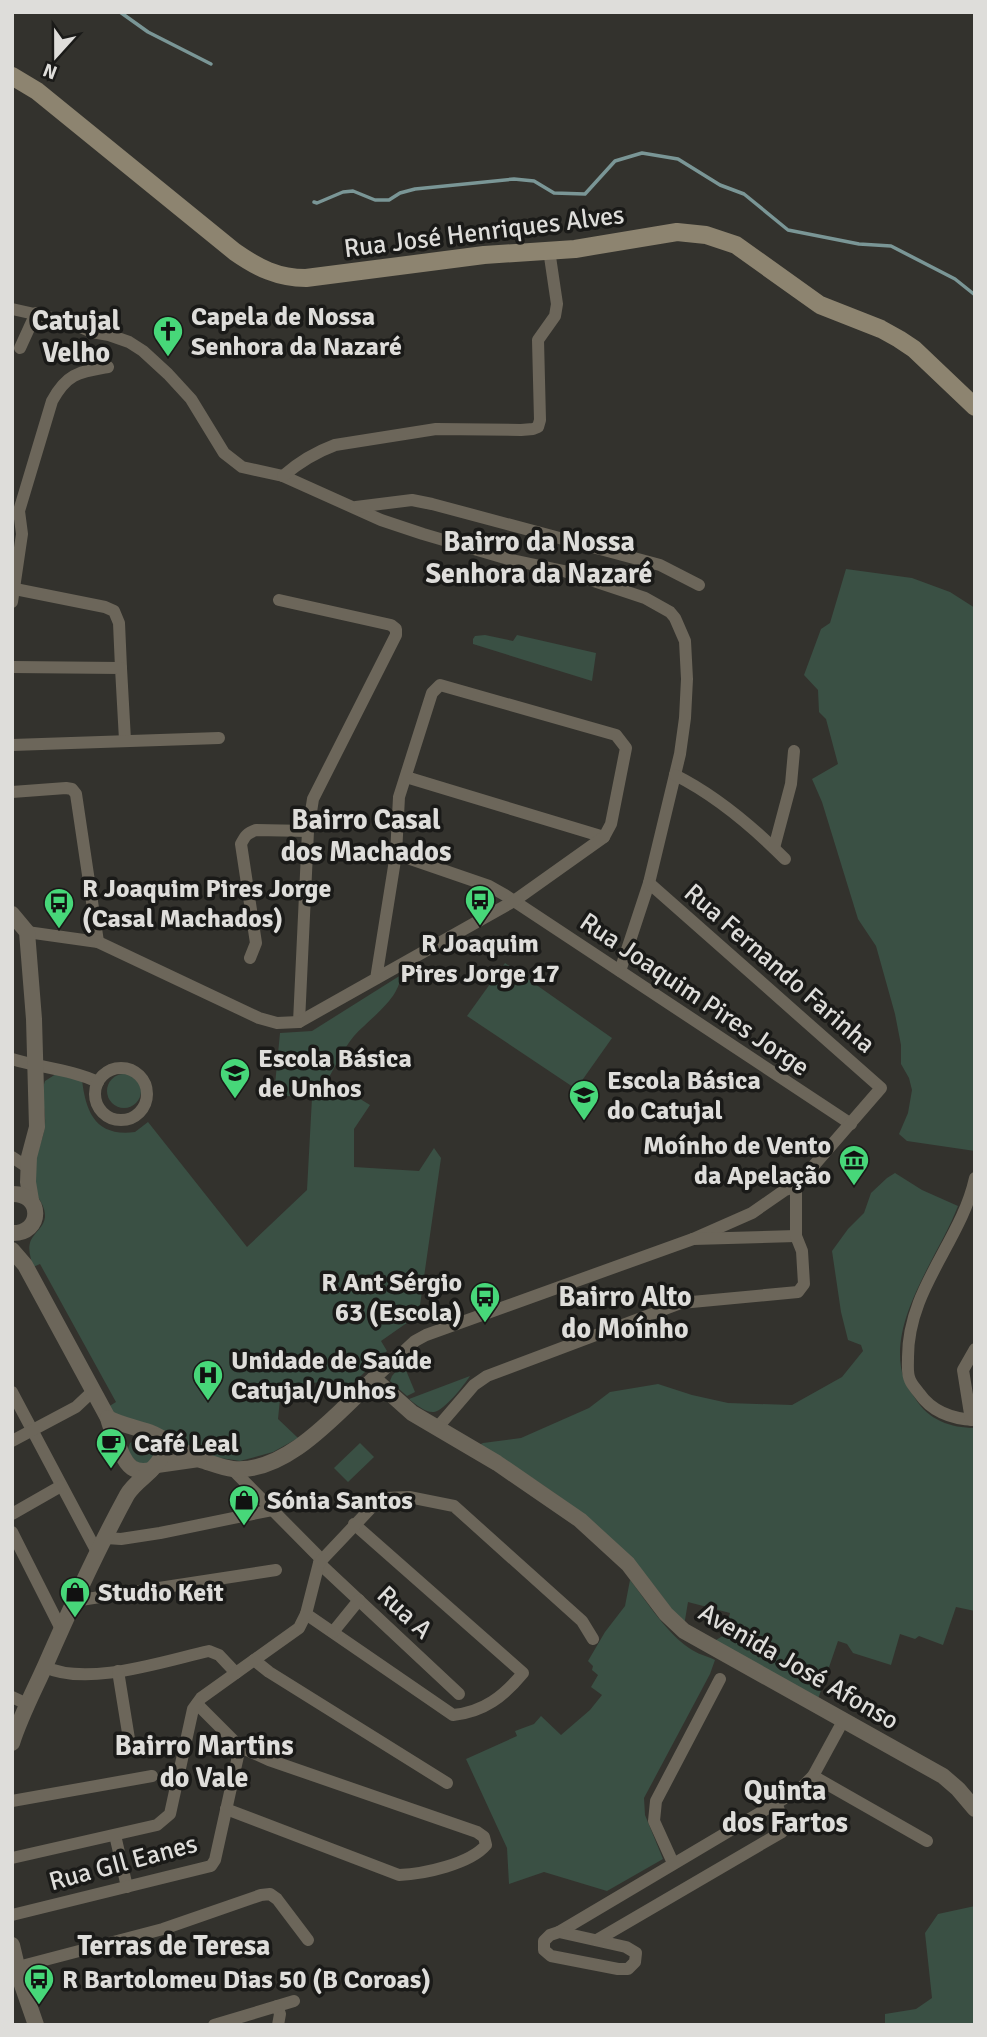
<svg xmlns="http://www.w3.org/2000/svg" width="987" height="2037" font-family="Signika,sans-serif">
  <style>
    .green { fill: #3a5044 }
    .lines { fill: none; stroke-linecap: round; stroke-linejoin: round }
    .stream { stroke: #7a9696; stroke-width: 3.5 }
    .minor { stroke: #6c665a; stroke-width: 12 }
    .tertiary { stroke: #6c665a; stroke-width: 16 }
    .secondary { stroke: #8d8470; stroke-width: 18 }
    .labels { text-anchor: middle; stroke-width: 7; stroke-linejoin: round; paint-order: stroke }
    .street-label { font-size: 26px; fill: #deddda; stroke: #1a1a18 }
    .poi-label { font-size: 26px; font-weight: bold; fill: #deddda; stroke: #1a1a18; text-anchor: start }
    .neighbourhood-label { font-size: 28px; font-weight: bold; fill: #deddda; stroke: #1a1a18 }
  </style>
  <rect width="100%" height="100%" fill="#33322d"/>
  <!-- green -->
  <g class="green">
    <polygon points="846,569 912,578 950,592 975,608 975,1151 907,1141 899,1134 908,1113 912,1090 909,1078 901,1064 901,1045 895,1014 876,946 858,919 822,802 812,779 838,764 826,719 819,712 818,690 804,675 821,629 830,623"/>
    <polygon points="485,635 513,641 517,635 596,653 592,681 473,644 473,639 475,636"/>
    <polygon points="505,963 612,1038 576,1089 467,1016"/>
    <path d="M401,975c-2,25 -31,43 -47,61 -10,12 -18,29 -26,43l42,26 -16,24v38l65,4 15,-23 7,10 -21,147 -9,15 -30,21 6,10 -43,41 -14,-12 -49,9 -3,30 20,19 -25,14 -33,9 -26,-4 -43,-19 -49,-17 -14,-14 8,-5 -76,-138 -7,3c-2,-9 -6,-18 -2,-27 4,-8 13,-13 14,-23 1,-15 -15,-25 -14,-40 1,-18 13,-35 14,-53 1,-14 -5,-29 0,-43l11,-7 26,6c4,33 14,57 53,52l13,-10 99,125 60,-57 5,-92 -38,-3 6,-62 32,-2z"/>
    <circle cx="124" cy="1091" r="17"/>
    <path d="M895,1173l27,17 36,16c-19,50 -73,117 -54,173 2,7 7,13 11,19 13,22 36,30 60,30v183l-19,-4 -13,38 -24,-9 -4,3 -15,-5 -9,31 -38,-12 -6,-9 -9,-3 -20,58 -105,-57 11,-7 6,-22 -42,-11 -4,24c-19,-26 -38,-53 -61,-76 -42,-42 -93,-75 -144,-105l4,-2 38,-5 68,-30 21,-16 48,-8 34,11 36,8 64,2 50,-28 21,-26 -2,-6 -13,-5 -7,-28 -9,-61 16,-22 16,-16 7,-20 16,-15z"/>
    <polygon points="403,1363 415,1392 407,1396 390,1381 392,1376"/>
    <path d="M470,1376c-5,8 -26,35 -36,36 -8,1 -19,-8 -25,-13z"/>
    <polygon points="138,1439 148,1440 154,1447 153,1460 142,1467 127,1452 130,1443"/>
    <polygon points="360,1443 374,1457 348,1482 334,1468"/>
    <path d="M630,1580c18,23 35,51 59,68 8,6 18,8 26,12l-5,14 -66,124 1,17 18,44 -56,32 -63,-19 -35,12 -2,-36 -41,-89 51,-23 -2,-5 19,-7 7,-8 20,19 29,-25 12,-15 -11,-8 7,-12 -6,-5 1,-4 -5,-5 17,-29 20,-26z"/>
    <polygon points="975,1906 975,2025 885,2025 885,2014 916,2009 932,1998 925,1933 938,1914"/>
  </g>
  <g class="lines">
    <!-- stream -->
    <g class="stream">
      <polyline points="120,12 148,32 211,64"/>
      <polyline points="314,202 317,203 343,192 353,191 375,200 389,200 400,193 415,189 514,179 534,181 554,193 585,194 615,161 642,153 678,159 720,185 744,194 788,230 859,244 891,246 955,279 975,295"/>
    </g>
    <!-- minor -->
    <g class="minor">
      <polyline points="12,309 66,321 92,332 109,335 129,342 143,351 168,374 191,399 224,453 242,467 283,476 381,520 423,534 512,560 564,571 645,598 670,612 675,618 685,641 687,679 685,718 680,754 649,883 620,971"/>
      <polyline points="20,348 36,313"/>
      <path d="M283,476c15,-13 33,-24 52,-31l101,-16 85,1 12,-1 5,-2 2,-7 -2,-80 17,-24 2,-12 -8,-54"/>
      <polyline points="356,507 412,500 432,504 660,565 699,585"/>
      <polyline points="12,585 15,589 105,607 114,611 119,623 121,668"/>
      <polyline points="279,600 391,625 396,629 396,635 313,799 308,831 299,1022"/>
      <path d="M12,602l10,-68 -3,-23 33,-110c15,-28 27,-29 56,-34"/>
      <polyline points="12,667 121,668 125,740"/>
      <polyline points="12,745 219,738"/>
      <path d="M675,775c42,21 77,51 110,84"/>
      <polyline points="406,777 604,837"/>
      <polyline points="12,792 66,788 72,789 76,794 98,942"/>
      <polyline points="774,848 791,784 794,751"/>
      <polyline points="396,854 489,886 505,895 851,1124"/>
      <polyline points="649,883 881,1088 796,1186 785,1190 752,1213 693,1239"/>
      <polyline points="27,932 98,942 259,1018 277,1023 299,1022 514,901 604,837 611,824 626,748 616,735 440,685 432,693 399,797 396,854 376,979"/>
      <path d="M250,958l6,-15 -15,-99c4,-8 6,-11 15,-14l52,1"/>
      <path d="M12,1059c29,9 58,10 86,23"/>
      <circle cx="121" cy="1094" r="26"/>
      <polyline points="12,1157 24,1165"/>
      <path d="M975,1178c-14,64 -68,111 -67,181 0,6 -1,15 2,21 2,5 6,9 9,13 13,19 34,26 56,27"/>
      <polyline points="374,1379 415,1341 426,1335 693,1239 796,1236"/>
      <polyline points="12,1392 98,1554"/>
      <polyline points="971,1420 963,1370 975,1349"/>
      <polyline points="437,1428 474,1385 487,1376 681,1303 798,1292 804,1284 802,1251 796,1236 796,1186"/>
      <polyline points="12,1441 76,1407 93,1391"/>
      <polyline points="232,1469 322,1560"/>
      <polyline points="12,1514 61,1486"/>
      <polyline points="12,1532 61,1629"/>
      <polyline points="106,1538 121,1539 160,1533 272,1510"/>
      <polyline points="319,1563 459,1694"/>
      <polyline points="74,1601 276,1570"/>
      <path d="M306,1614l147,101c31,-3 51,-19 70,-42l-169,-149"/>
      <polyline points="333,1632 359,1600"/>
      <polyline points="254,1660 269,1672 447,1783"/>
      <path d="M45,1667c43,20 119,-6 164,-16l10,4 17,18"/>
      <polyline points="118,1671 129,1739"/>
      <polyline points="12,1697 27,1704"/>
      <path d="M197,1704l43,43 29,13 208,72 7,5 2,8c-16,19 -62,29 -87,30l-173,-66"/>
      <polyline points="813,1776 927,1841"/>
      <polyline points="12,1801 152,1776"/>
      <polyline points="115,1835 127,1887"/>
      <polyline points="12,1858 157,1825 170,1814 193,1709 201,1698 299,1628 306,1614 319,1563 371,1508 385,1498 409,1497 454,1506 582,1621 593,1639"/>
      <polyline points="673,1863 654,1821 656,1801 720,1679"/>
      <polyline points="12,1915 211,1866 215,1860 240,1747"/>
      <polyline points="559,1932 800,1789 813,1776 843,1721"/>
      <polygon points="559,1932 626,1947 636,1953 635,1962 628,1969 618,1969 551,1956 544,1950 544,1941 550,1935"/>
      <polyline points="597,1940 782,1832 785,1825 776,1803"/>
      <polyline points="18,1967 163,1929 261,1895 270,1894 277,1899 308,1940"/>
      <polyline points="277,2006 280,2014 278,2025"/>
      <polyline points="214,2025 294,2001"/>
    </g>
    <!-- tertiary -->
    <g class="tertiary">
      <polyline points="12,914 27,932 34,1019 37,1127 29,1157 28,1182 31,1200"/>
      <path d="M12,1194c31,-1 31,40 0,39"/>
      <path d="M12,1250l13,15 83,153c3,12 8,22 13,34 6,14 13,22 30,18"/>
      <path d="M108,1418c13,7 27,9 41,14 18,7 34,21 52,28 10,3 22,8 32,9 54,5 105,-57 141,-90l38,34 85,50 83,57 48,44 38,50 18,17 259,145 15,13 17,20"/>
      <polyline points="157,1465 199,1459"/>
      <path d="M12,1743c9,-28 22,-52 34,-79 25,-57 51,-114 81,-169 12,-21 50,-32 28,-59"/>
      <polyline points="12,1945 20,1979 36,2025"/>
    </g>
    <!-- secondary -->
    <path class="secondary" d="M12,76l25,15 198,161c23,16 43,26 71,26l178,-23 91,-6 102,-17 29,3 30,10 84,60 61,24 18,10 15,10 61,58"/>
  </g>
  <!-- icons -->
  <defs>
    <g id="church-pin" transform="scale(1.575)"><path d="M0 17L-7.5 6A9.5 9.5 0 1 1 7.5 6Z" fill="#47d779" stroke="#1a1a18"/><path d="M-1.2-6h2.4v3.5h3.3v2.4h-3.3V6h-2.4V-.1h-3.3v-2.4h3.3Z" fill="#111"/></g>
    <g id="bus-pin" transform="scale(1.575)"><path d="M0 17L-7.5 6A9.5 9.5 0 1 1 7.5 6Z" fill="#47d779" stroke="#1a1a18"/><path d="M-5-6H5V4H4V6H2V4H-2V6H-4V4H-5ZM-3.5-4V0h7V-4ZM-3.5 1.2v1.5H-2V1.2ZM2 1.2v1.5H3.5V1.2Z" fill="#111"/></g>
    <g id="school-pin" transform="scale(1.575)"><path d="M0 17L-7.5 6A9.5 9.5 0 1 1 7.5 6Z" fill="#47d779" stroke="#1a1a18"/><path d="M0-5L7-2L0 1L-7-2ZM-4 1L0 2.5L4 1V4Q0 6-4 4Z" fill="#111"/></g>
    <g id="museum-pin" transform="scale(1.575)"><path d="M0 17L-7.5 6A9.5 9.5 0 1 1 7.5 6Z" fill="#47d779" stroke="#1a1a18"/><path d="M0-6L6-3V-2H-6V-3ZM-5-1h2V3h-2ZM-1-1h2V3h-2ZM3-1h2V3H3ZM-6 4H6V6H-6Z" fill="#111"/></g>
    <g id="hospital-pin" transform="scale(1.575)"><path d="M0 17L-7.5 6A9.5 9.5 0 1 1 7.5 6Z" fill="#47d779" stroke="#1a1a18"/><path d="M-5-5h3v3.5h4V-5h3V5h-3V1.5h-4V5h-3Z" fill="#111"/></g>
    <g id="cafe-pin" transform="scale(1.575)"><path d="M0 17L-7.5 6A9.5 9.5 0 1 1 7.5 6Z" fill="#47d779" stroke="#1a1a18"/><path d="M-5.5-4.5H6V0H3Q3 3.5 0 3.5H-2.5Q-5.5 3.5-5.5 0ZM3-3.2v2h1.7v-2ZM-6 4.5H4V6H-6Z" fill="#111"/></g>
    <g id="shop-pin" transform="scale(1.575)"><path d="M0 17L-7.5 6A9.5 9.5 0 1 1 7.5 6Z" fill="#47d779" stroke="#1a1a18"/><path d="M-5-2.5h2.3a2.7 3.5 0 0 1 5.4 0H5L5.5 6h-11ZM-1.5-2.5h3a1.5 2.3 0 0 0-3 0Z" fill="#111"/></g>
  </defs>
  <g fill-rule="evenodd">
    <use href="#church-pin" x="168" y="331"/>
    <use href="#bus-pin" x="480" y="900"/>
    <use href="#bus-pin" x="59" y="903"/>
    <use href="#school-pin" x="235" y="1073"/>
    <use href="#school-pin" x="584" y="1095"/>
    <use href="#museum-pin" x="854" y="1160"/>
    <use href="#bus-pin" x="485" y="1297"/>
    <use href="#hospital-pin" x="208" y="1375"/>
    <use href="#cafe-pin" x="111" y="1443"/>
    <use href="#shop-pin" x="244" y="1500"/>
    <use href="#shop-pin" x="75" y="1592"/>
    <use href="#bus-pin" x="39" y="1979"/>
  </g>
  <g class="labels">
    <!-- street labels -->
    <g class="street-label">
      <text transform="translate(484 231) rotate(-7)" y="9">Rua José Henriques Alves</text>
      <text transform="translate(780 968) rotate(41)" y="9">Rua Fernando Farinha</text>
      <text transform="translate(695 994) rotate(34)" y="9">Rua Joaquim Pires Jorge</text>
      <text transform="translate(405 1612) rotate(43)" y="9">Rua A</text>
      <text transform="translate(799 1666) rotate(30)" y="9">Avenida José Afonso</text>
      <text transform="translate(123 1862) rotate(-15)" y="9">Rua GIl Eanes</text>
    </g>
    <!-- poi labels -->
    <g class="poi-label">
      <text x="191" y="325">Capela de Nossa<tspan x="191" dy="30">Senhora da Nazaré</tspan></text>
      <text x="82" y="897">R Joaquim Pires Jorge<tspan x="82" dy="30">(Casal Machados)</tspan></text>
      <text x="480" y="952" text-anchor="middle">R Joaquim<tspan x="480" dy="30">Pires Jorge 17</tspan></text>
      <text x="258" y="1067">Escola Básica<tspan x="258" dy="30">de Unhos</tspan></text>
      <text x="607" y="1089">Escola Básica<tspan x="607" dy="30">do Catujal</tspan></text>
      <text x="831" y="1154" text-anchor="end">Moínho de Vento<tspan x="831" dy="30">da Apelação</tspan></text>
      <text x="462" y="1291" text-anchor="end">R Ant Sérgio<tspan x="462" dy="30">63 (Escola)</tspan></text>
      <text x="231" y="1369">Unidade de Saúde<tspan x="231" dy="30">Catujal/Unhos</tspan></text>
      <text x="134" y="1452">Café Leal</text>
      <text x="267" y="1509">Sónia Santos</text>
      <text x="98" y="1601">Studio Keit</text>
      <text x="62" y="1988">R Bartolomeu Dias 50 (B Coroas)</text>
    </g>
    <!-- neighbourhood labels -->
    <g class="neighbourhood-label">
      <text x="76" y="330">Catujal<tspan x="76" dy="32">Velho</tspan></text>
      <text x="539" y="551">Bairro da Nossa<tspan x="539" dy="32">Senhora da Nazaré</tspan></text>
      <text x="366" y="829">Bairro Casal<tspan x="366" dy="32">dos Machados</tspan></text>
      <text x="625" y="1306">Bairro Alto<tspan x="625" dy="32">do Moínho</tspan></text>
      <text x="204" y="1755">Bairro Martins<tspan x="204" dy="32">do Vale</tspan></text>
      <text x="785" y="1800">Quinta<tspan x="785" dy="32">dos Fartos</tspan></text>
      <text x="174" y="1955">Terras de Teresa</text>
    </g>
  </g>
  <!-- border -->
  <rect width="987" height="2037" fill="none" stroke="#deddda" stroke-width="28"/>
  <!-- north arrow -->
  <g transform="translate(56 56) rotate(201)" stroke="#1a1a18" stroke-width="5" paint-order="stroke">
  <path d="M0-5L12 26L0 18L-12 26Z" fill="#deddda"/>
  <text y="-10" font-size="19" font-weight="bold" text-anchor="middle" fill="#deddda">N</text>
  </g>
</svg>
